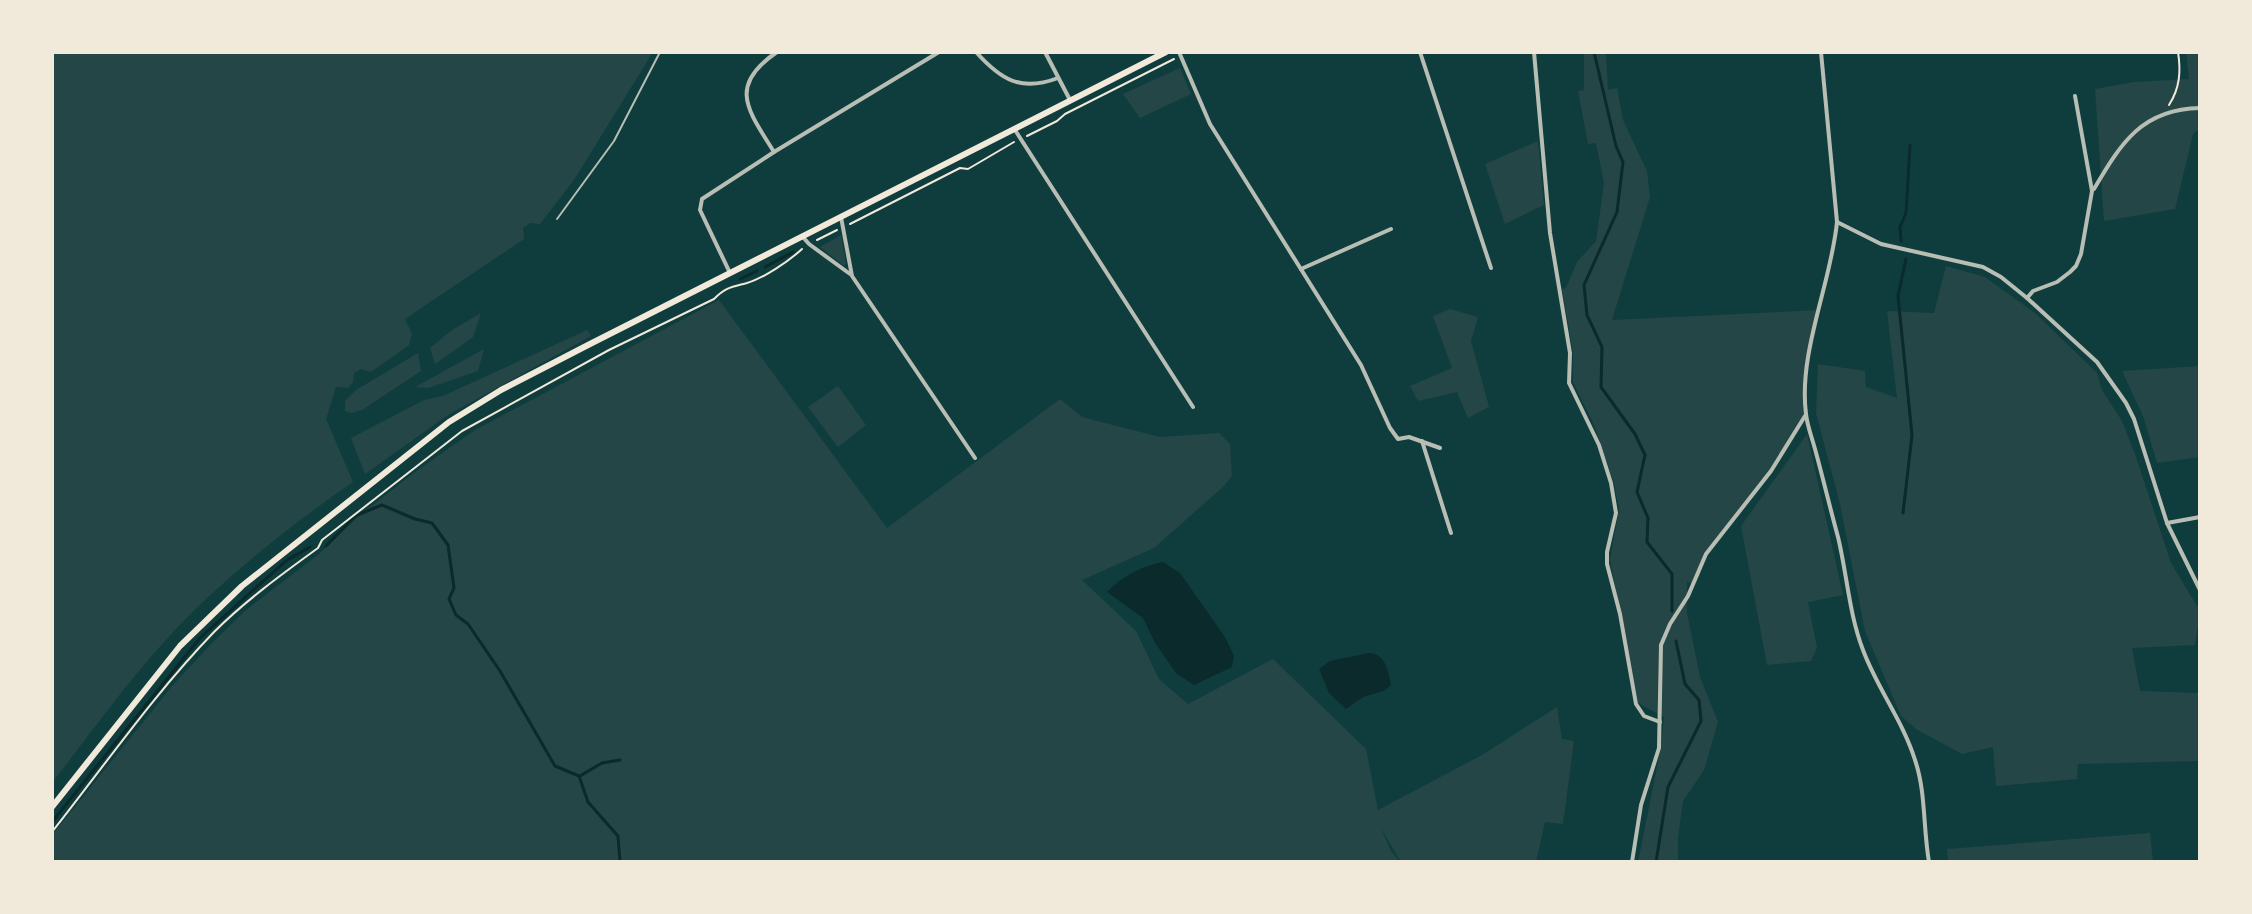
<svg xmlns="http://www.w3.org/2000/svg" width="2252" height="914" font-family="Roboto,sans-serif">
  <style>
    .green { fill: #244646 }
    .water { fill: #0a2a2b }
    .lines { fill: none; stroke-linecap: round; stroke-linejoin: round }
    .stream { stroke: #0a2a2b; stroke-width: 3 }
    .path { stroke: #f1e9da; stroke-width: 2 }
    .service { stroke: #b8beb3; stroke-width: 2 }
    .minor { stroke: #b8beb3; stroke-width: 4 }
    .secondary { stroke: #f1e9da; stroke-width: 6 }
  </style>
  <rect width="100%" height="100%" fill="#0f3d3e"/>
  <!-- green -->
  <g class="green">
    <path d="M52,52h601l-79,128 -34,44 -10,-1 -7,5 1,11 -119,80 7,15 -3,11 -38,27 -10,-3 -7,4 -1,9 -5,6 -12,-1 -10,32 27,63c-52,36 -102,75 -148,118 -58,54 -105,121 -153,183z"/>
    <polygon points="1584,52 1606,52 1608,90 1617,88 1623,120 1647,171 1650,197 1612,320 1820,310 1807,374 1806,414 1771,471 1715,541 1692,584 1687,581 1687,613 1700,677 1718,722 1704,770 1683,801 1678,838 1678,862 1638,862 1661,747 1664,717 1638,703 1610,560 1619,509 1614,483 1594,425 1573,382 1573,352 1562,289 1566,288 1577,262 1596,241 1604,183 1596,143 1588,144 1578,91 1584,90"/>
    <polygon points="2186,52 2200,52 2200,129 2193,134 2175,209 2104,221 2095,89 2134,82 2189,79"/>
    <polygon points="1180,68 1191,94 1140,118 1123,94"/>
    <polygon points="1538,141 1544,205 1505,224 1485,164"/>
    <polygon points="841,235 846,263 844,266 820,247"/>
    <polygon points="1946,266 1985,277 2036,314 2097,373 2102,390 2122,421 2136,457 2171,563 2200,611 2195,645 2132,648 2140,691 2200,693 2200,761 2078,764 2077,779 1996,786 1993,747 1962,754 1916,729 1901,716 1865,631 1840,504 1816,413 1818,364 1865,371 1866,387 1897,398 1887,311 1934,313"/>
    <polygon points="719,300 887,528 1060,399 1082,417 1160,437 1219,433 1230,444 1232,476 1223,487 1154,548 1082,580 1136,631 1159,679 1188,704 1273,659 1366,749 1378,810 1482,755 1557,707 1562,739 1574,741 1563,824 1545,822 1536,862 1401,862 1381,828 1391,851 1400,862 52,862 52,835 173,685 211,644 246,610 319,554 360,515 415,472 475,430"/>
    <polygon points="1450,309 1478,317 1471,341 1489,407 1468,418 1457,392 1418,401 1410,386 1452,368 1433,316"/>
    <polygon points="481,313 473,337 435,364 430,348 452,330"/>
    <polygon points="587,330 591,336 448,415 365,474 351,438 424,400 443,396"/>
    <polygon points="484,349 478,371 428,388 415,387"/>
    <polygon points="418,353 421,371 362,410 351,413 345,411 345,401 356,390"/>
    <polygon points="2200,366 2200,457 2157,463 2143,416 2122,371"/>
    <polygon points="838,386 866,425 838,447 808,407"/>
    <polygon points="1807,434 1843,595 1808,602 1817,648 1811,661 1767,665 1741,526"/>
    <polygon points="2150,833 2153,862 1948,862 1947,849"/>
  </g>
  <!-- water -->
  <g class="water">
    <path d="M1163,562l17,11 45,64 9,19 -2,11 -38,18 -18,-12 -21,-30 -12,-25 -36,-26c15,-16 35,-26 56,-30z"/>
    <path d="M1369,653c17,1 19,18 22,32l-7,6 -21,6 -17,12 -17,-16 -10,-24 11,-8z"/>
  </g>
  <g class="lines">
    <!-- stream -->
    <g class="stream">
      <polyline points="1594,52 1616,146 1623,162 1617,212 1584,285 1587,315 1602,347 1601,387 1635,434 1645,455 1637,492 1648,518 1647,542 1672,574 1672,611"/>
      <polyline points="1901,241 1900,227 1906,213 1910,145"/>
      <polyline points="765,267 793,252"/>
      <polyline points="740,279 757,271"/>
      <polyline points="1903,513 1912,435 1898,296 1906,259"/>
      <polyline points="326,546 355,516 382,505 415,519 432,523 448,545 454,588 449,599 456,615 468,624 500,671 555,766 579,776 588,802 618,836 620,862"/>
      <polyline points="580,776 602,763 620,760"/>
      <polyline points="52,822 200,638 287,560 310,547"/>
      <polyline points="1656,862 1668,787 1701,721 1699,700 1685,684 1676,641"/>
    </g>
    <!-- path -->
    <g class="path">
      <path d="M2169,105c11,-17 12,-34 9,-53"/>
      <polyline points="1027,136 1057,121 1065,114 1174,59"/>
      <polyline points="850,224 960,168 968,169 1014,142"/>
      <polyline points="817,240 837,230"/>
      <path d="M52,832c53,-67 102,-138 162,-200 31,-31 68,-58 104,-84l4,-8 140,-109 147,-81 105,-51c12,-12 18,-12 33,-16 17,-5 42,-22 55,-34"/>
    </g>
    <!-- service -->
    <polyline class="service" points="557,219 614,141 660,52"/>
    <!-- minor -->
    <g class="minor">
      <path d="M976,52c25,28 45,40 82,26"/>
      <polyline points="1045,52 1070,100"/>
      <polyline points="1179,52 1210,124 1361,365 1390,428 1398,439 1409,437 1440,448"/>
      <polyline points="1420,52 1491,268"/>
      <polyline points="1534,52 1550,233 1570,353 1569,383 1599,445 1611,483 1616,513 1607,552 1607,564 1620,614 1636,704 1644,716 1660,722"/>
      <path d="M1821,52l16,170c-6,62 -39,130 -31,192 1,11 6,24 9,35 8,29 15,59 23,88 9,37 11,77 25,113 14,38 40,71 52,110 11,32 8,68 14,102"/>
      <polyline points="1015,130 1193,407"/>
      <path d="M774,152c-26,-42 -47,-66 3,-100"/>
      <path d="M2094,189c27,-46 48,-80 106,-81"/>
      <polyline points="841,217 852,276 975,458"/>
      <polyline points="1837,222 1881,244 1983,267 2001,277 2027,298 2097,362 2126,403 2134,419 2167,523 2200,590"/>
      <polyline points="802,236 809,244 850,274"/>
      <polyline points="1301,269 1391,229"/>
      <polyline points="730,273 700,210 702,199 774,152 939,52"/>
      <polyline points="2027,298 2033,291 2057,282 2070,272 2076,266 2081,254 2092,191 2075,96"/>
      <polyline points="1422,441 1451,533"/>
      <polyline points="2167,523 2200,517"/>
      <polyline points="1632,862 1641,805 1659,748 1661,645 1670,624 1688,596 1706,554 1771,471 1805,416"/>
    </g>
    <!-- secondary -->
    <polyline class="secondary" points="52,807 180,646 242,586 449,422 501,390 590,344 1166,52"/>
  </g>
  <!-- border -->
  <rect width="2252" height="914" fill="none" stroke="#f1e9da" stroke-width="108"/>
</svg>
